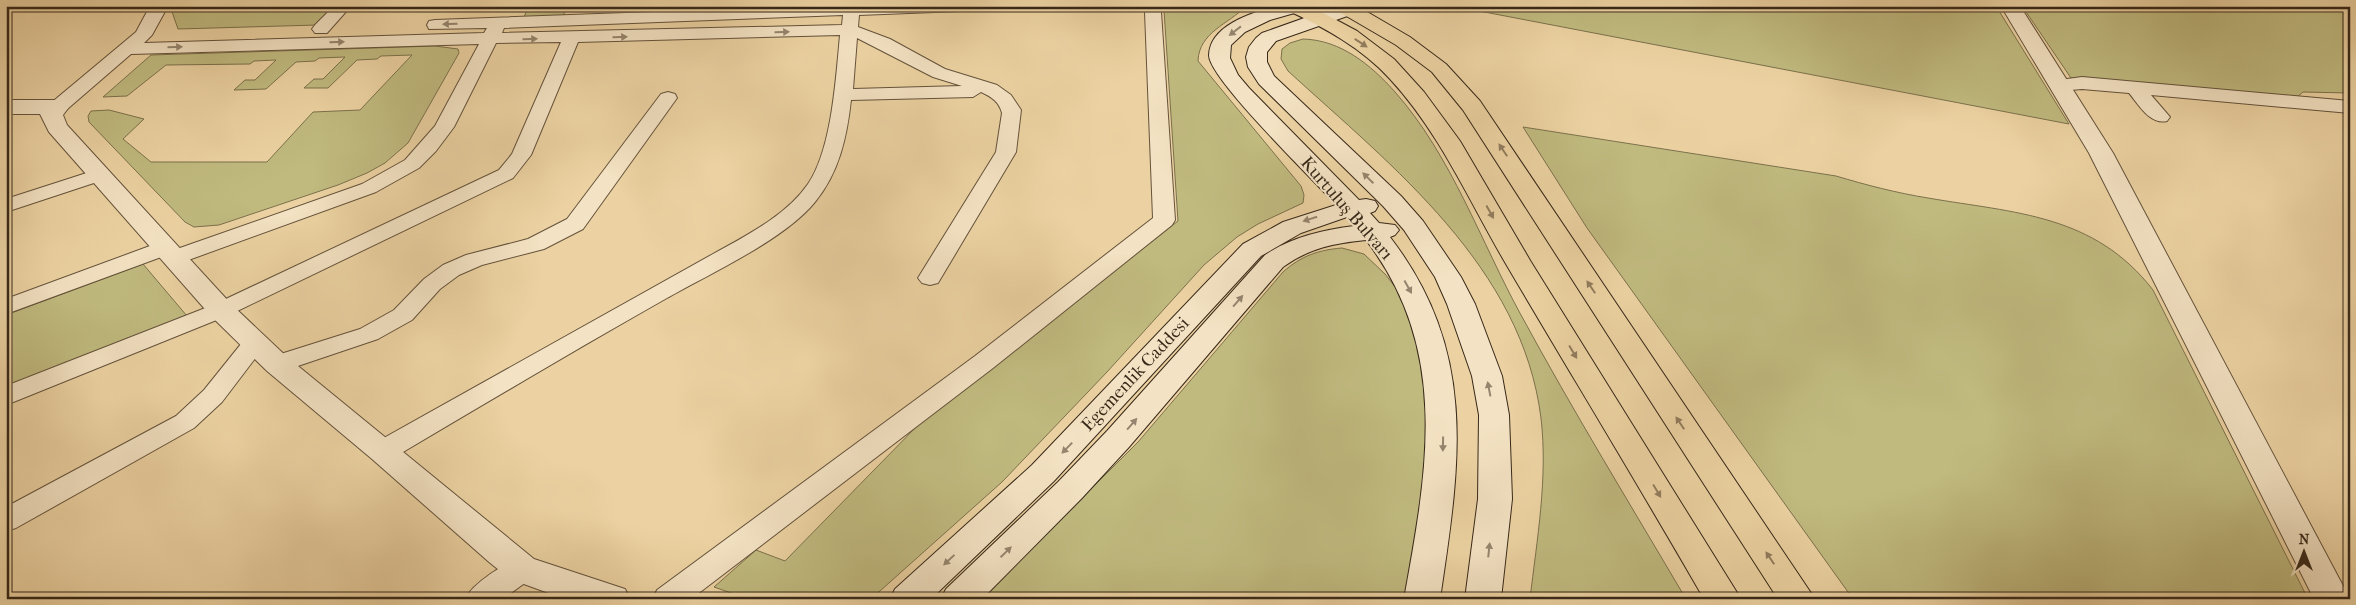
<svg xmlns="http://www.w3.org/2000/svg" width="2356" height="605" font-family="'IM FELL French Canon',serif">
  <style>
    .green { fill: #c0ba7f; stroke: #7c714c }
    .lines { fill: none; stroke-linecap: round; stroke-linejoin: round }
    .minor-casing { stroke: #64523b; stroke-width: 2 }
    .tertiary-casing { stroke: #64523b; stroke-width: 2 }
    .secondary-casing { stroke: #372819; stroke-width: 2 }
    .trunk-casing { stroke: #372819; stroke-width: 2 }
    .minor { fill: #f3e2c3; fill-rule: evenodd }
    .tertiary { fill: #f3e2c3; fill-rule: evenodd }
    .secondary { fill: #f3e2c3; fill-rule: evenodd }
    .trunk { fill: #ecd2a2; fill-rule: evenodd }
    .oneway { fill: #95856e }
    .oneway2 { fill: #927d5e }
    .labels { text-anchor: middle; stroke-width: 4; stroke-linejoin: round; paint-order: stroke }
    .street-label { font-size: 18px; fill: #372819; stroke: #f3e2c3 }
  </style>
  <rect width="100%" height="100%" fill="#ecd2a2"/>
  <filter id="stains"><feTurbulence type="fractalNoise" baseFrequency=".004" numOctaves="4"/><feColorMatrix values="0 0 0 0 .2 0 0 0 0 .09 0 0 0 0 .02 0 0 0 .5 -.17"/></filter>
  <radialGradient id="worn" r=".72"><stop offset=".6" stop-color="#630" stop-opacity="0"/><stop offset="1" stop-color="#630" stop-opacity=".3"/></radialGradient>
  <!-- green -->
  <g class="green">
    <polygon points="170,6 336,6 317,25 178,29"/>
    <polygon points="529,6 568,6 563,16 524,17"/>
    <path d="M1160,6h86c-17,18 -47,26 -48,55l103,125 3,9 -1,8 -45,21 -21,13 -33,28 -97,107 -105,110 -131,117h-123l-34,-12 42,-37 29,11 135,-138 258,-202 -14,-211z"/>
    <polygon points="1453,6 1996,6 2069,124"/>
    <polygon points="2022,6 2350,7 2350,93 2303,92 2296,98 2071,78"/>
    <path d="M1303,39c38,1 68,26 92,53 56,63 86,150 126,223 52,96 109,189 165,284h-156c7,-60 18,-121 11,-181 -19,-151 -148,-251 -253,-347l-7,-12 1,-10 8,-6z"/>
    <polygon points="435,46 458,49 459,53 408,143 385,163 367,173 338,185 219,225 194,227 185,222 89,122 88,116 91,111 109,110 144,119 123,139 151,162 267,162 313,112 360,110 412,55 381,56 377,59 357,60 328,88 304,88 314,79 323,79 345,57 319,58 315,61 296,62 266,89 234,90 245,80 255,80 276,60 254,61 250,64 166,65 127,96 103,97 151,55"/>
    <path d="M1523,127l313,49c30,9 61,17 92,22 87,15 166,16 225,92l155,309h-455l-266,-371z"/>
    <path d="M1342,248l22,6 21,20 11,14 10,21 18,59 4,90 -23,141h-424l157,-157 145,-170c18,-16 35,-22 59,-24z"/>
    <polygon points="143,264 187,316 6,388 6,315"/>
  </g>
  <g class="lines">
    <!-- minor casing -->
    <g class="minor-casing">
      <g id="minor">
        <path d="M150,6h18l-16,29 -8,8 340,-10 3,-5 -58,1 -2,-4 2,-4 6,-1 380,-14h153l-2,3 -6,2 -101,4 -1,12 32,12 55,30 52,16 14,10 10,15 -5,42 -78,131 -8,2 -8,-2 -4,-5 78,-126 6,-39c-3,-11 -10,-16 -21,-21l-8,5 -122,3c-4,37 -12,73 -36,102 -31,38 -104,71 -148,96 -92,52 -183,106 -274,160l-10,3 -10,-3 -4,-7 4,-7 340,-190c32,-18 73,-38 95,-70 24,-35 28,-107 32,-149l-262,7 -47,113 -18,23 -284,137 -223,90v-19l207,-81 286,-135 13,-16 49,-112 -65,1 -42,84 -18,24 -17,17 -43,24 -193,70 -8,2 -8,-2 -3,-6 -158,58v-15l152,-56 8,-2 8,2 3,6 185,-65 43,-24 30,-34 44,-82 -348,10 -66,57 -7,2 -7,-2 -2,-4 2,-4 85,-71zM843,15l-1,10 -340,8 2,-5zM857,38l76,39 29,9 -109,3z"/>
        <polygon points="334,6 351,6 327,33 315,33 312,29 315,25"/>
        <polygon points="1141,6 1157,6 1161,12 1175,220 1172,225 993,368 691,599 653,599 657,590 975,356 1153,218 1145,12"/>
        <path d="M2082,77l268,24v12l-199,-18 19,22 -3,4c-17,4 -28,-16 -38,-28l-47,-4 -23,2 -7,-2 -2,-4 2,-4z"/>
        <polygon points="668,92 675,94 677,98 583,229 544,249 482,265 459,275 440,289 412,320 378,339 286,370 277,372 268,370 264,364 268,358 360,329 394,310 424,279 443,265 466,255 528,239 567,219 661,94"/>
        <polygon points="99,169 106,171 109,175 106,179 6,212 6,199"/>
        <polygon points="254,336 263,339 266,344 222,402 194,428 16,528 6,531 6,507 176,416 204,390 245,339"/>
        <path d="M522,557l11,4 4,8 -4,8 -30,22h-38c8,-16 40,-36 57,-42z"/>
      </g>
    </g>
    <!-- tertiary casing -->
    <g class="tertiary-casing">
      <g id="tertiary">
        <polygon points="2001,6 2020,6 2113,153 2350,599 2314,599 2089,153"/>
        <polygon points="6,100 58,100 66,102 69,107 63,115 67,125 231,304 287,357 534,559 625,589 630,599 565,599 510,579 489,562 372,459 267,371 211,316 49,132 40,114 6,114"/>
      </g>
    </g>
    <!-- secondary casing -->
    <g class="secondary-casing">
      <g id="secondary">
        <path d="M1275,6h32l-2,4 -35,10 -25,12 -14,13 -1,13 8,17 11,13 110,112 7,-1 9,2 3,5 -3,5 -5,2 9,10 16,2 4,5 -4,5 -5,2c89,116 70,227 50,362h-36c23,-127 47,-248 -38,-359 -31,3 -57,8 -83,27l-154,180 -47,51 -100,101h-41l5,-10 112,-107 49,-51 158,-176c27,-18 57,-25 89,-29l-7,-9 -46,16 -40,23 -207,225 -123,118h-41l5,-10 137,-124 211,-221 40,-22 53,-17c-21,-24 -128,-127 -127,-150 1,-30 43,-42 66,-49z"/>
        <polygon points="1338,6 1357,6 1359,9 1356,13 1276,41 1267,52 1267,62 1274,76 1401,196 1423,221 1461,277 1475,304 1502,376 1509,415 1512,499 1501,599 1465,599 1478,499 1479,415 1472,376 1447,304 1435,277 1404,230 1383,206 1259,84 1248,67 1246,57 1249,47 1256,38 1262,33"/>
      </g>
    </g>
    <!-- trunk casing -->
    <g class="trunk-casing">
      <g id="trunk">
        <path d="M1285,6h25l47,25 37,28 30,33 36,49 71,121 210,337h-37c-65,-113 -132,-223 -198,-335 -37,-63 -66,-131 -116,-185 -28,-31 -65,-51 -103,-69z"/>
        <polygon points="1334,6 1357,6 1410,37 1446,64 1480,101 1815,599 1778,599 1463,110 1432,72 1396,45 1336,10"/>
      </g>
    </g>
    <!-- minor -->
    <use href="#minor" class="minor"/>
    <!-- tertiary -->
    <use href="#tertiary" class="tertiary"/>
    <!-- secondary -->
    <use href="#secondary" class="secondary"/>
    <!-- trunk -->
    <use href="#trunk" class="trunk"/>
  </g>
  <!-- one-way arrows -->
  <defs><path id="oneway-solid" d="M-6-.8H1V-3.2L6.5 0L1 3.2V.8H-6Z" transform="scale(1.25)"/></defs>
  <g class="oneway">
    <use href="#oneway-solid" transform="translate(450 24) rotate(178)"/>
    <use href="#oneway-solid" transform="translate(1235 31) rotate(142)"/>
    <use href="#oneway-solid" transform="translate(782 32) rotate(-2)"/>
    <use href="#oneway-solid" transform="translate(620 37) rotate(-2)"/>
    <use href="#oneway-solid" transform="translate(530 39) rotate(-1)"/>
    <use href="#oneway-solid" transform="translate(337 42) rotate(-1)"/>
    <use href="#oneway-solid" transform="translate(175 47) rotate(-2)"/>
    <use href="#oneway-solid" transform="translate(1368 178) rotate(-136)"/>
    <use href="#oneway-solid" transform="translate(1310 219) rotate(162)"/>
    <use href="#oneway-solid" transform="translate(1408 287) rotate(61)"/>
    <use href="#oneway-solid" transform="translate(1238 301) rotate(-49)"/>
    <use href="#oneway-solid" transform="translate(1489 389) rotate(-101)"/>
    <use href="#oneway-solid" transform="translate(1132 424) rotate(-49)"/>
    <use href="#oneway-solid" transform="translate(1443 444) rotate(91)"/>
    <use href="#oneway-solid" transform="translate(1067 448) rotate(134)"/>
    <use href="#oneway-solid" transform="translate(1489 550) rotate(-84)"/>
    <use href="#oneway-solid" transform="translate(1006 552) rotate(-44)"/>
    <use href="#oneway-solid" transform="translate(949 560) rotate(137)"/>
  </g>
  <g class="oneway2">
    <use href="#oneway-solid" transform="translate(1361 43) rotate(33)"/>
    <use href="#oneway-solid" transform="translate(1503 150) rotate(-124)"/>
    <use href="#oneway-solid" transform="translate(1490 212) rotate(61)"/>
    <use href="#oneway-solid" transform="translate(1591 287) rotate(-124)"/>
    <use href="#oneway-solid" transform="translate(1573 352) rotate(59)"/>
    <use href="#oneway-solid" transform="translate(1680 423) rotate(-124)"/>
    <use href="#oneway-solid" transform="translate(1657 491) rotate(59)"/>
    <use href="#oneway-solid" transform="translate(1770 558) rotate(-124)"/>
  </g>
  <g class="labels">
    <!-- street labels -->
    <g class="street-label">
      <text transform="translate(1347 208) rotate(49)" y="6">Kurtuluş Bulvarı</text>
      <text transform="translate(1135 374) rotate(-47)" y="6">Egemenlik Caddesi</text>
    </g>
  </g>
  <!-- margin -->
  <rect width="2356" height="605" fill="none" stroke="#ecd2a2" stroke-width="25"/>
  <rect x="8" y="8" width="2341" height="590" fill="none" stroke="#372819" stroke-width="2.5"/>
  <rect x="12" y="12" width="2331" height="580" fill="none" stroke="#372819"/>
  <!-- north arrow -->
  <g transform="translate(2304 552)" stroke="#f3e2c3" stroke-width="4" paint-order="stroke">
  <path d="M0-4L9 19L0 12L-9 19Z" fill="#372819"/>
  <text y="-8" font-size="14" font-weight="bold" text-anchor="middle" fill="#372819">N</text>
  </g>
  <rect width="100%" height="100%" filter="url(#stains)"/>
  <rect width="100%" height="100%" fill="url(#worn)"/>
</svg>
